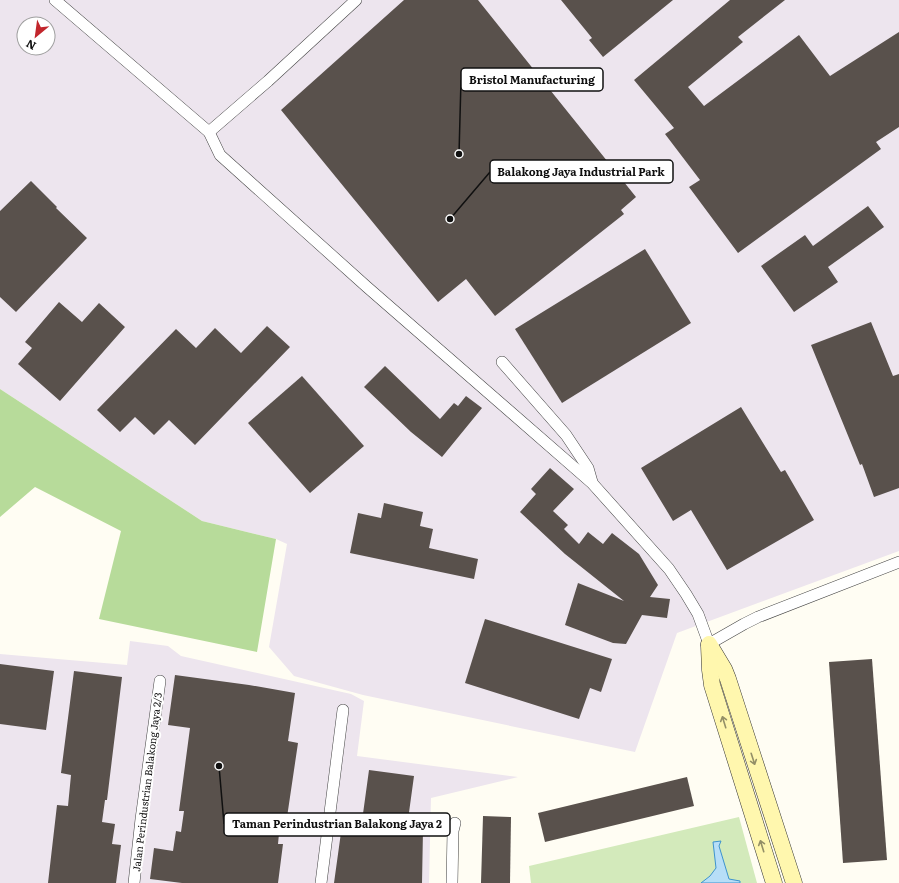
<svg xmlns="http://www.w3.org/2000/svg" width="899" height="883" font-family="Literata,serif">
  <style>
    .industrial { fill: #ede5ee; fill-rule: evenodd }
    .green { fill: #d3eabb }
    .forest { fill: #b7db9a }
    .water { fill: #b7def7; stroke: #3d93ce }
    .building { fill: #59514c }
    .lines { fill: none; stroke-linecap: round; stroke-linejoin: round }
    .street-casing { stroke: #434343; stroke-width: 12 }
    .secondary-casing { stroke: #323232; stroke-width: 17 }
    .street { stroke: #fff; stroke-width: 11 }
    .secondary { stroke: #fff7ae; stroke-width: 16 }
    .oneway { stroke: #938f67 }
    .labels { text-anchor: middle; stroke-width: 4; stroke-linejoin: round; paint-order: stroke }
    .street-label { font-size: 10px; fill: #101010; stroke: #fff }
    .leader { fill: none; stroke: #101010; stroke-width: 1.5 }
    .callout-dot { fill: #101010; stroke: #fff; stroke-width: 1.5 }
    .callout { fill: #fff; stroke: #101010; stroke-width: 1.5 }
    .callout-label { font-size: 11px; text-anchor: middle; font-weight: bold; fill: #101010 }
  </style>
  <rect width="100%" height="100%" fill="#fffdf3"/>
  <!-- industrial -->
  <g class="industrial">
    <path d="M0,0h899v551l-222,82 -42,119 -272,-57 -69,-19 -25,-29 18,-103 -11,-5 -74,-18 -202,-132zM24,24h24v24h-24z"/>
    <polygon points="130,641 168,646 181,656 351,694 364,701 357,756 518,777 431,798 429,883 0,883 0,654 127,665"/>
  </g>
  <!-- green -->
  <polygon class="green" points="739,817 757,883 531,883 529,866"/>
  <!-- forest -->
  <polygon class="forest" points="0,389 202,521 276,539 257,652 99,619 121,531 35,487 0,517"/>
  <!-- water -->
  <polygon class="water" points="721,841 719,846 729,879 740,881 740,883 701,883 710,876 716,868 713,842"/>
  <!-- building -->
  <g class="building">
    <polygon points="404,0 478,0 636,197 621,210 624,214 495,316 466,279 438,302 281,110"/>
    <polygon points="561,0 673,0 603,57 589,40 592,38"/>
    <polygon points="730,0 785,0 738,37 743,42 688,87 704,106 799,35 830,76 899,32 899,127 876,142 881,149 738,253 689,187 700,180 665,134 674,128 634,80"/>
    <polygon points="31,181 57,207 56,208 87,238 16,312 0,297 0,211"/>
    <polygon points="868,206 884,227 828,267 838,282 794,312 761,266 805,235 813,246"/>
    <polygon points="645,249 691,323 562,403 515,329"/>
    <polygon points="59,302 82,322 99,303 125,327 60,401 18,364 32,348 25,342"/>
    <polygon points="871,322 893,376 899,374 899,488 874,497 862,464 860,465 811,345"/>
    <polygon points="267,326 290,347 195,445 169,420 154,435 135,417 120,432 97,410 176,329 196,348 215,328 241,353"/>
    <polygon points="385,366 440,419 454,403 458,406 466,396 482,408 442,457 411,432 364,387"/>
    <polygon points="302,376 364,446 310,493 248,423"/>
    <polygon points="741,407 781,472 785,470 814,520 727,570 691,510 673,521 641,468"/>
    <polygon points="550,468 574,489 553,511 568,525 564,529 579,544 588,532 603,544 612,533 639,554 658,585 650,597 670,599 667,618 642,615 626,644 613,643 565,625 578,583 624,601 565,554 520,512 536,494 531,489"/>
    <polygon points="384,503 423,512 420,526 433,529 429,548 478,559 474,579 350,553 358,513 381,518"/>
    <polygon points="485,619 612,659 601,692 590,688 579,719 465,683"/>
    <polygon points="872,659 887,860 843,863 829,662"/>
    <polygon points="0,664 54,671 46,730 0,724"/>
    <polygon points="74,671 122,677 107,800 105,800 102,822 115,824 112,844 121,845 116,883 48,883 57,805 68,806 71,775 61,773"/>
    <polygon points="175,675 249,685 295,693 288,741 298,743 286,824 280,823 278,844 283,844 278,883 182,883 150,879 154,848 173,851 176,831 181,832 184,811 179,811 190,728 168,725"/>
    <polygon points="369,770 414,776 407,827 423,830 422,883 334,883 343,818 362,821"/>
    <polygon points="687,777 694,806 545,842 538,813"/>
    <polygon points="483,816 511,817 510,883 481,883"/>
  </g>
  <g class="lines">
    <!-- street casing -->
    <g class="street-casing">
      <g id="street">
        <polyline points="55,0 209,132 220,155 367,287 592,483 669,569 686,594 698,614 709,644 744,624 758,617 899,562"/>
        <polyline points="209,132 268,81 356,0"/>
        <polyline points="502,362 566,435 588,468 592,482"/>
        <polyline points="134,883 141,819 160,681"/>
        <polyline points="321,883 343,710"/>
        <polyline points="452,883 453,831 455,823"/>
      </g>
    </g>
    <!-- secondary casing -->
    <g class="secondary-casing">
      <g id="secondary">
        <polyline points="709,644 724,669 728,679 794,883"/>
        <polyline points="709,646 710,670 712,685 774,883"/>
      </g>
    </g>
    <!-- street -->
    <use href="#street" class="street"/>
    <!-- secondary -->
    <use href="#secondary" class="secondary"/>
  </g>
  <!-- one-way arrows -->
  <defs><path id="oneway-shaft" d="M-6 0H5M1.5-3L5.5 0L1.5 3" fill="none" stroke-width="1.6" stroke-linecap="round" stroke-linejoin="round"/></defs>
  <g class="oneway">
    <use href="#oneway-shaft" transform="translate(724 722) rotate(-107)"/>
    <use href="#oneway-shaft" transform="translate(753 759) rotate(72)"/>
    <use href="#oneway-shaft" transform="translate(762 846) rotate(-107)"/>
  </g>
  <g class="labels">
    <!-- street labels -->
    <g class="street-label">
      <text transform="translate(147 782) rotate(-83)" y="4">Jalan Perindustrian Balakong Jaya 2/3</text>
    </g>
  </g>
  <!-- callouts -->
  <path class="leader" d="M459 154L461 80M450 219L490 172M219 766L224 824"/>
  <g class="callout-dot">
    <circle cx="459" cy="154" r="4"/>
    <circle cx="450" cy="219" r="4"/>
    <circle cx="219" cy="766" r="4"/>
  </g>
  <g class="callout">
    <rect x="461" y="68" width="142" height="23" rx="4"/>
    <rect x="490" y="160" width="183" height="23" rx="4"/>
    <rect x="224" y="813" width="226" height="23" rx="4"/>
  </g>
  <g class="callout-label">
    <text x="532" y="84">Bristol Manufacturing</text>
    <text x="581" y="176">Balakong Jaya Industrial Park</text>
    <text x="337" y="828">Taman Perindustrian Balakong Jaya 2</text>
  </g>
  <!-- north arrow -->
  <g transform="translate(36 36) rotate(209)"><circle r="19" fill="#ffffff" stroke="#9f9f9f"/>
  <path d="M0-3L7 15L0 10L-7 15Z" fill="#c2262c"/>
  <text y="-6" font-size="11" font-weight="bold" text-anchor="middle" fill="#101010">N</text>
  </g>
</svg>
